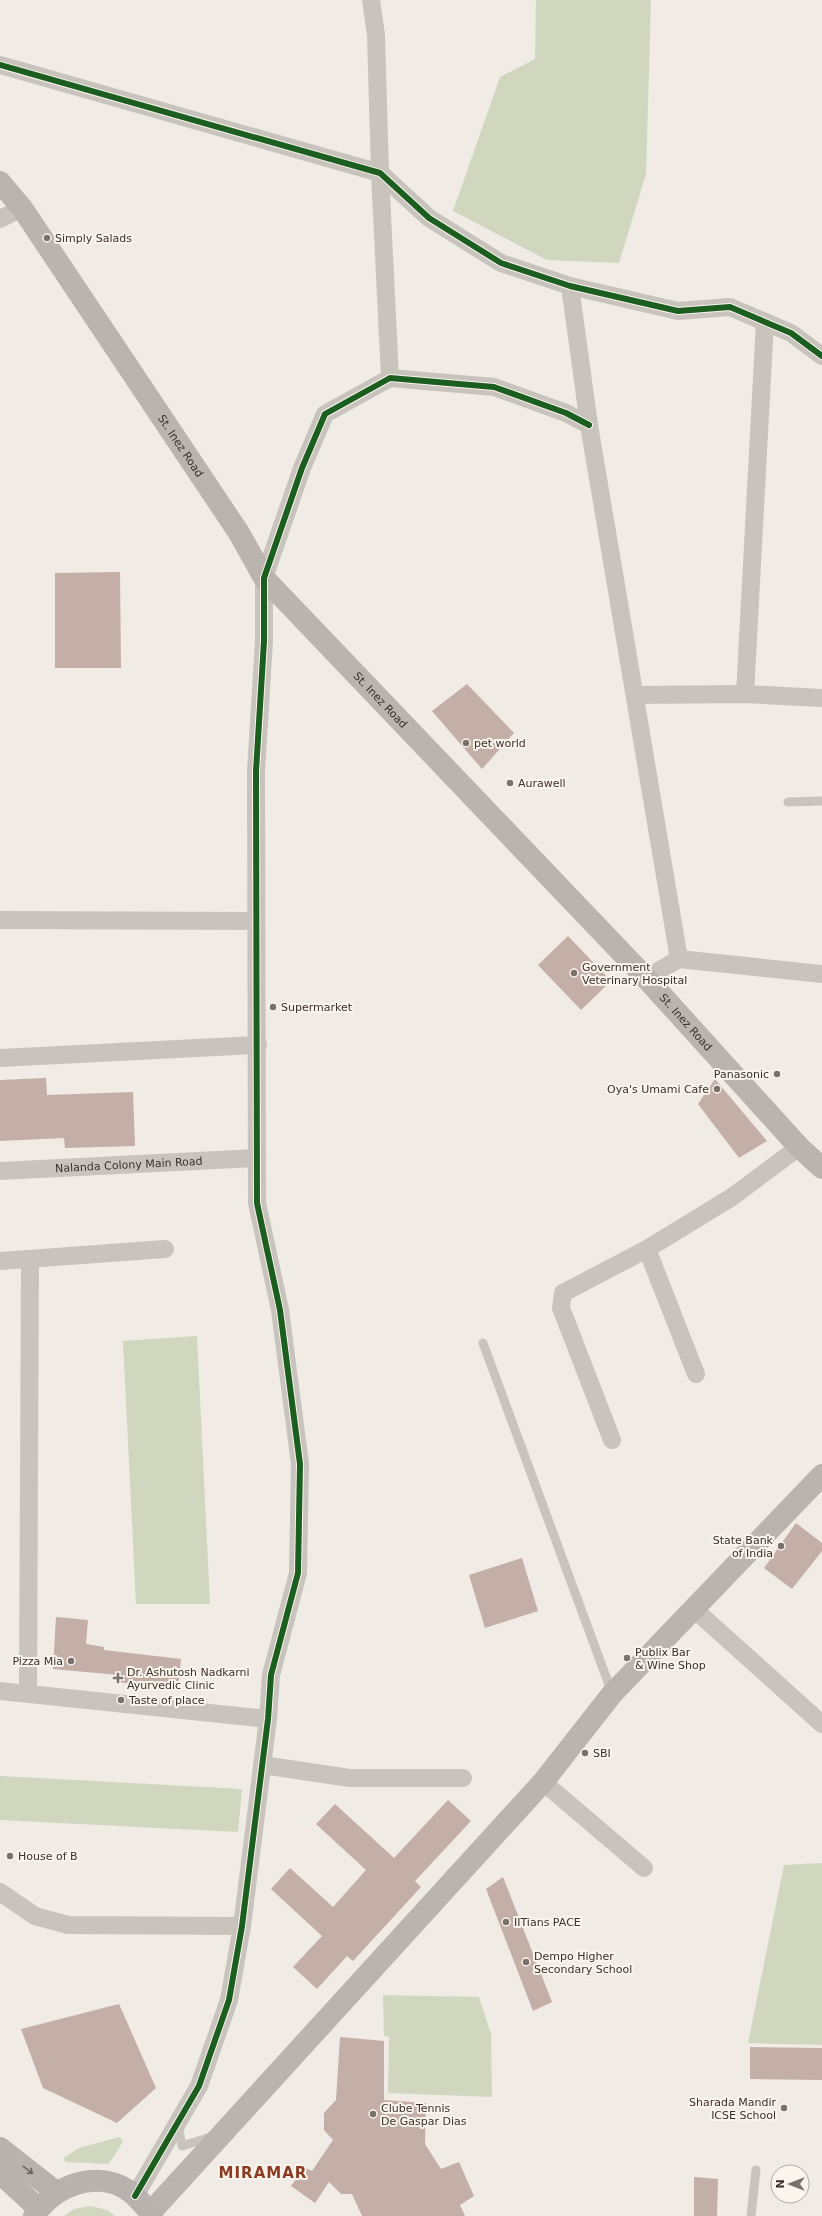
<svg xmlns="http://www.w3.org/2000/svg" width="822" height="2216" font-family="'DejaVu Sans',sans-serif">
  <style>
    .green { fill: #d1d6bf }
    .building { fill: #c3afa7 }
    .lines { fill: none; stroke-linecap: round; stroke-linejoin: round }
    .service { stroke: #c9c3be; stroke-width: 9 }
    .minor { stroke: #c9c3be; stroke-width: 18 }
    .secondary { stroke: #bab3ae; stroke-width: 22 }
    .primary { stroke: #b8b1ad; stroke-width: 22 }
    .cycleway-casing { stroke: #fbf5ee; stroke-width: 8 }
    .cycleway { stroke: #1b5e20; stroke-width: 6 }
    .oneway { stroke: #6d645f }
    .poi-dot { fill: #7a716c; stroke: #fbf5ee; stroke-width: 1.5 }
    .labels { text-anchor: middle; stroke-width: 4; stroke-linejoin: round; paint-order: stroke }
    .poi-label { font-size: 11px; fill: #3b302b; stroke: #fbf5ee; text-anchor: start }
    .street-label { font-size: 11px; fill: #3b302b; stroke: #fbf5ee }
    .district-label { font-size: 15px; font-weight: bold; letter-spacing: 1px; fill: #8c3b22; stroke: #fbf5ee }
  </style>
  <rect width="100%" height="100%" fill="#f0ebe5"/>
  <!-- green -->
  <g class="green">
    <polygon points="536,0 651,0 646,174 619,263 547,260 453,211 500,77 535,59"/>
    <polygon points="197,1336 210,1604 136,1604 123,1341"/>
    <polygon points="0,1776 242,1789 238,1832 0,1820"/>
    <polygon points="822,1863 822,2045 748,2043 784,1865"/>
    <polygon points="383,1995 479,1997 491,2034 492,2097 388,2093 389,2037 384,2036"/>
    <polygon points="119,2137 123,2141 115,2155 108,2164 65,2162 64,2158 79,2148"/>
    <polygon points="91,2206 107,2210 115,2216 64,2216 74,2209"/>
  </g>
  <!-- building -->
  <g class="building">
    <polygon points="120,572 121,668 55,668 55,573"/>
    <polygon points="467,684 514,733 482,769 432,711"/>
    <polygon points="568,936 611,981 581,1010 538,965"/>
    <polygon points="46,1078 47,1095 133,1092 135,1146 65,1148 64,1138 0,1141 0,1080"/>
    <polygon points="715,1079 767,1141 739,1158 698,1104"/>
    <polygon points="796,1523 822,1543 822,1551 792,1589 764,1568"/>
    <polygon points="522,1558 538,1611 485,1628 469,1575"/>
    <polygon points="56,1617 88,1620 86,1644 104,1647 104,1650 181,1659 178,1690 118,1682 119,1675 53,1669"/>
    <polygon points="448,1800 471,1821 415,1881 421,1887 353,1961 347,1956 317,1989 293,1967 322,1936 271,1889 290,1868 333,1907 366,1870 316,1824 335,1804 394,1858"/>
    <polygon points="503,1877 552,2002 533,2011 486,1889"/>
    <polygon points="119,2004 156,2088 117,2123 43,2088 21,2029"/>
    <polygon points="340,2037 384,2041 384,2100 426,2103 425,2144 441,2169 459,2162 474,2196 460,2205 465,2216 362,2216 352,2194 341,2194 329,2182 315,2203 291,2186 304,2167 312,2171 333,2140 324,2130 324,2113 336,2100"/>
    <polygon points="750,2047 822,2048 822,2080 750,2079"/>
    <polygon points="694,2177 718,2179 717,2216 694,2216"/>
  </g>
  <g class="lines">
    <!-- service -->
    <g class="service">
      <polyline points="788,802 822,801"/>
      <polyline points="483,1343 612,1693"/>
      <polyline points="178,2124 182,2146 214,2136"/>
      <polyline points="751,2216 756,2170"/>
    </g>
    <!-- minor -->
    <g class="minor">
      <polyline points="371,0 376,35 380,173 390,378"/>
      <polyline points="0,65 380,173 429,218 501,263 570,286 678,311 730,307 791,333 822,356"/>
      <polyline points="0,219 22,208"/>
      <polyline points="570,286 589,425 679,959"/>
      <polyline points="745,694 765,322"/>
      <polyline points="635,695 745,694 822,698"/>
      <polyline points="0,920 256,921"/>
      <polyline points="646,978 679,959 822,974"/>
      <polyline points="0,1058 258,1045"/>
      <path id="s1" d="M0,1171l257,-13"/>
      <polyline points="647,1249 696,1374"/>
      <polyline points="0,1261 165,1249"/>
      <polyline points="612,1440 561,1308 563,1293 647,1249 732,1197 799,1147"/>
      <polyline points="695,1610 822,1724"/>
      <polyline points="0,1691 268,1719"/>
      <polyline points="28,1692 30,1259"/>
      <polyline points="262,1765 350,1778 463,1778"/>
      <polyline points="543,1782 644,1868"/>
      <polyline points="0,1892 35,1916 68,1925 242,1926"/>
      <polyline points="135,2196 199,2086 229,2000 242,1926 268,1719 271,1675 298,1573 300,1464 280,1310 257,1203 256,771 264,641 264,578 302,468 325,414 390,378 494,387 566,413 589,425"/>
    </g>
    <!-- secondary -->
    <g class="secondary">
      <path id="s2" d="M0,182l22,26 217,325 25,45 382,400 153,169 23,21"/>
      <polyline points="150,2213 543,1782 612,1694 822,1475"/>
    </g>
    <!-- primary -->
    <g class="primary">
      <polyline points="0,2148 56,2192"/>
      <polyline points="0,2173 39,2209"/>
      <path d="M34,2216c23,-36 76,-50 106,-15 4,5 9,9 12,15"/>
    </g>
    <!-- cycleway casing -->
    <g class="cycleway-casing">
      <g id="cycleway">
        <polyline points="0,65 380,173 429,218 501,263 570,286 678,311 730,307 791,333 822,356"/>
        <polyline points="135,2196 199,2086 229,2000 242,1926 268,1719 271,1675 298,1573 300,1464 280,1310 257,1203 256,771 264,641 264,578 302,468 325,414 390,378 494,387 566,413 589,425"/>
      </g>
    </g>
    <!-- cycleway -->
    <use href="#cycleway" class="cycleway"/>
  </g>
  <!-- one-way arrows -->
  <defs><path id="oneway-shaft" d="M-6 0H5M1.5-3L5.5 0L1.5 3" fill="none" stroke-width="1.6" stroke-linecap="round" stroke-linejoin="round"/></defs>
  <use class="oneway" href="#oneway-shaft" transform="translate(28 2170) rotate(38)"/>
  <!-- markers -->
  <g class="poi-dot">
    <circle cx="47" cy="238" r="4"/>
    <circle cx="466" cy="743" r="4"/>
    <circle cx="510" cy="783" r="4"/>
    <circle cx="574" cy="973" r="4"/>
    <circle cx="273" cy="1007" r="4"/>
    <circle cx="777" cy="1074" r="4"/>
    <circle cx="717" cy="1089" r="4"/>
    <circle cx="781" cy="1546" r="4"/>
    <circle cx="627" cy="1658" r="4"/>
    <circle cx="71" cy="1661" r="4"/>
    <path d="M116 1672h4v4h4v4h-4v4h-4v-4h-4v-4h4z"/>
    <circle cx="121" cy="1700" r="4"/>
    <circle cx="585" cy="1753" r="4"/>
    <circle cx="10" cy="1856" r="4"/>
    <circle cx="506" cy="1922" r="4"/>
    <circle cx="526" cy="1962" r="4"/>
    <circle cx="784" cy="2108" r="4"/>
    <circle cx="373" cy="2114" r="4"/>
  </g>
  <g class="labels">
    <!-- poi labels -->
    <g class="poi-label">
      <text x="55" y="242">Simply Salads</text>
      <text x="474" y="747">pet world</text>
      <text x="518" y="787">Aurawell</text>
      <text x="582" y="971">Government<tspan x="582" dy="13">Veterinary Hospital</tspan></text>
      <text x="281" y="1011">Supermarket</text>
      <text x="769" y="1078" text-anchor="end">Panasonic</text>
      <text x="709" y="1093" text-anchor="end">Oya's Umami Cafe</text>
      <text x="773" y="1544" text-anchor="end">State Bank<tspan x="773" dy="13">of India</tspan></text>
      <text x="635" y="1656">Publix Bar<tspan x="635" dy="13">&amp; Wine Shop</tspan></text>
      <text x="63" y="1665" text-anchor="end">Pizza Mia</text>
      <text x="127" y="1676">Dr. Ashutosh Nadkarni<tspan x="127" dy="13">Ayurvedic Clinic</tspan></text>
      <text x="129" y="1704">Taste of place</text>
      <text x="593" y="1757">SBI</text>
      <text x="18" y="1860">House of B</text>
      <text x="514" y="1926">IITians PACE</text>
      <text x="534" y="1960">Dempo Higher<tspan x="534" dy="13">Secondary School</tspan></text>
      <text x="776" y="2106" text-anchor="end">Sharada Mandir<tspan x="776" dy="13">ICSE School</tspan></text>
      <text x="381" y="2112">Clube Tennis<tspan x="381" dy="13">De Gaspar Dias</tspan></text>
    </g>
    <!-- street labels -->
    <g class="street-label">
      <text dy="4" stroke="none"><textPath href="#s2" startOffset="320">St. Inez Road</textPath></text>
      <text dy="4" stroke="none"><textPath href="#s2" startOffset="645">St. Inez Road</textPath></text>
      <text dy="4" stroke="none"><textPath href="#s2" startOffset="1089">St. Inez Road</textPath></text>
      <text dy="4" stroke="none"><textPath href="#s1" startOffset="129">Nalanda Colony Main Road</textPath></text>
    </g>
    <!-- district labels -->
    <g class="district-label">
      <text x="263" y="2178">MIRAMAR</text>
    </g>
  </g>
  <!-- north arrow -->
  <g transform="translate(790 2184) rotate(270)"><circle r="19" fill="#fbf5ee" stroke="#aea6a0"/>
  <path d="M0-3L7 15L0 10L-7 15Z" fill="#7a716c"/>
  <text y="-6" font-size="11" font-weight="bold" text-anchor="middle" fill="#3b302b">N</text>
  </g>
</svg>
